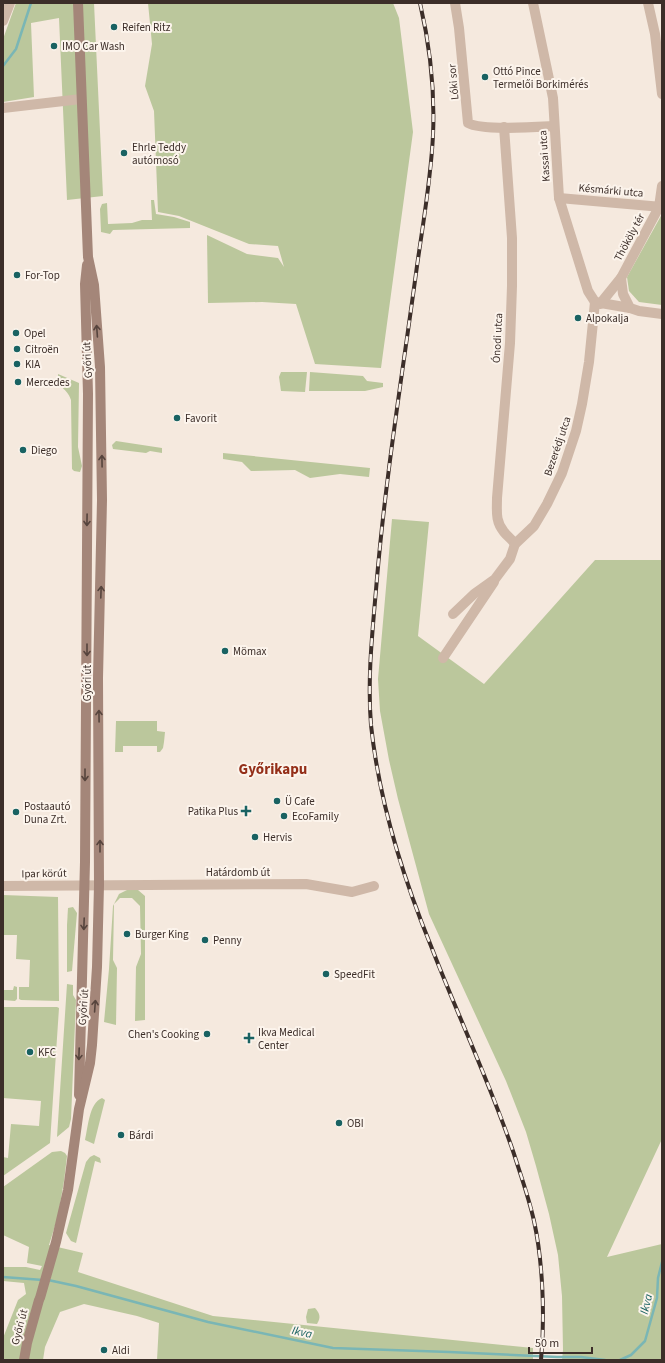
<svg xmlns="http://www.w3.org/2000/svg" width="665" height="1363" font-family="'Source Sans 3',sans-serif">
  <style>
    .green { fill: #bbc79c }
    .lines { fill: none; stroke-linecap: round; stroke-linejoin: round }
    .stream { stroke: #7ab6b5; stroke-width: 2.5 }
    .minor { stroke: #cfb8a8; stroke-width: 10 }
    .secondary { stroke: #a48679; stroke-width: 10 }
    .rail-casing { stroke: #3c2e29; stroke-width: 4 }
    .rail { stroke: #fcf4ec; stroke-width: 2.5; stroke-dasharray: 8; stroke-linecap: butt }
    .oneway { stroke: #56443d }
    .poi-dot { fill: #196262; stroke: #fcf4ec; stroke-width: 1.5 }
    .labels { text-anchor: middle; stroke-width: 4; stroke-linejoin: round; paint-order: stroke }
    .poi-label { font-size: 11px; fill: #3c2e29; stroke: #fcf4ec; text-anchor: start }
    .street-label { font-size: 11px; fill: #3c2e29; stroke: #fcf4ec }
    .water-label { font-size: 12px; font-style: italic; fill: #196262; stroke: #fcf4ec }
    .district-label { font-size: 15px; font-weight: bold; fill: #942f19; stroke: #fcf4ec }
  </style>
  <rect width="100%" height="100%" fill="#f5e9de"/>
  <!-- green -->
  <g class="green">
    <polygon points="16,3 94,3 103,196 67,200 59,18 31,23 34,97 3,102 3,39"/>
    <polygon points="148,3 393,3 399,18 413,132 381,368 315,364 296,304 262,302 208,303 207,235 247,254 278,258 284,267 278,246 249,244 179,216 158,212 154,111 145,86 152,44"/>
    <polygon points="151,200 154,200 156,214 174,217 190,222 190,228 113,230 110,234 101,232 100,209 102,204 107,203 108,224 132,223 142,220 152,220"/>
    <polygon points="662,214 662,305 639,302 629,291 627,277"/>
    <polygon points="281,372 307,372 305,392 281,391 279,377"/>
    <polygon points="310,372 363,376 367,381 383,383 383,387 365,391 309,391"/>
    <path d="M58,374l21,9 -1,64 4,19 -2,6 -6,-1 -2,-2 -1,-69c-4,-13 -13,-10 -13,-26z"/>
    <polygon points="116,441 162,448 162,453 150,451 146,453 113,449 112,445"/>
    <polygon points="223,453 370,468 369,477 340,474 310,478 295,470 251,471 242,462 223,459"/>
    <polygon points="392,519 429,522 418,636 484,684 595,560 662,560 662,1139 607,1257 662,1244 662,1360 562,1360 563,1350 562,1296 558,1255 549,1214 536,1166 526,1132 506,1081 429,914 398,799 389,760 380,711 378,679"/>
    <polygon points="116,721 157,721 157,731 165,732 164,742 163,748 160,752 157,752 157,746 123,746 123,752 115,752"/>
    <polygon points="127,890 138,890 145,896 145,1020 135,1021 136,967 141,954 140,906 132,898 120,898 114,904 113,960 117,968 116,1025 104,1022 109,969 113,906 119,894"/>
    <polygon points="3,895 58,897 59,1001 21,1000 19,999 19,987 29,987 30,960 16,959 17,935 4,935 3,939"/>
    <polygon points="73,907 77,913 72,971 67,972 67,925 68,908"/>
    <polygon points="67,984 73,985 73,995 76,1000 71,1119 69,1127 57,1137"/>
    <polygon points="14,986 17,987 17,999 15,1001 3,1000 3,990 13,990"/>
    <polygon points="3,1007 57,1007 59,1008 50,1143 3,1176 3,1157 8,1158 11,1124 39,1126 41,1101 3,1098"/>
    <path d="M102,1098l3,2 -11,44 -9,-4c3,-12 4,-37 17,-42z"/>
    <polygon points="61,1151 65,1153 67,1156 64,1181 58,1216 49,1245 83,1253 78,1272 213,1316 533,1348 533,1360 157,1360 159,1323 137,1316 84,1304 60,1312 45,1347 43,1360 3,1360 3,1338 18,1300 26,1294 24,1283 3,1281 3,1267 26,1267 40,1270 42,1266 27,1263 29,1247 3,1235 3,1187 52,1152"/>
    <polygon points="94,1155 100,1158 101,1163 95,1161 76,1243 71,1241 66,1233 86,1162 90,1157"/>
    <path d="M315,1308c5,6 6,9 2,16l-10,-1 -1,-6 2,-8z"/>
  </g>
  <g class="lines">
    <!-- stream -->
    <g class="stream">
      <polyline points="3,66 16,49 31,3"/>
      <polyline points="3,1277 43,1280"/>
      <polyline points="48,1280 76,1286 208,1322 333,1348 449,1352 557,1357 581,1357 605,1360"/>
      <polyline points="620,1360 631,1355 645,1341 657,1298 658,1278 662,1262"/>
    </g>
    <!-- minor -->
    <g class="minor">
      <path d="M455,3l4,25 9,95c14,8 68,4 86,3"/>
      <polyline points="533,3 553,98 559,198 588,291 595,302"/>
      <polyline points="648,3 655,34 662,94"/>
      <polyline points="3,21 10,3"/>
      <polyline points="3,108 81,99"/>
      <path d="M504,127l8,111v48l-2,57 -13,155c0,13 -2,23 7,34 4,5 8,7 11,12"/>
      <polyline points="662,186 659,207 621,278 623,294 630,308 639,311 662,314"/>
      <polyline points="559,198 662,207"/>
      <polyline points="595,302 630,308"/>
      <polyline points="600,304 621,278"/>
      <polyline points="453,614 474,594 495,579 510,559 515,544 534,526 547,504 562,473 576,431 582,404 589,362 595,302"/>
      <polyline points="443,658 494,582"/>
      <polyline points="3,886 306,884 352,892 374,886"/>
    </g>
    <!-- secondary -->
    <g class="secondary">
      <polyline points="79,1095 85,862 88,394 85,284 87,265"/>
      <polyline points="40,1298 56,1242 68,1190 79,1109 90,1063 92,1045 97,967 99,885 98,678 102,500 100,367 94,285 88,257 78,3"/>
      <polyline points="24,1360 27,1343 39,1300"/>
    </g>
    <!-- rail casing -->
    <g class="rail-casing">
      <path id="rail" d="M420,3c10,43 15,87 13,132 -2,44 -10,88 -16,131 -14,104 -31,208 -40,312 -4,49 -10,98 -6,147 8,76 31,150 60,221 27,70 59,137 83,208 7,22 15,44 20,67 9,41 11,97 7,139"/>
    </g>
    <!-- rail -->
    <use href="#rail" class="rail"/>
  </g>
  <!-- one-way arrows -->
  <defs><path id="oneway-shaft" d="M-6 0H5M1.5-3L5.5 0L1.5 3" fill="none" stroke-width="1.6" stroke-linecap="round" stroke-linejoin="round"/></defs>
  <g class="oneway">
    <use href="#oneway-shaft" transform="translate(97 331) rotate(-94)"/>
    <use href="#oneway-shaft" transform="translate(102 461) rotate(-91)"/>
    <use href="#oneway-shaft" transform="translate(87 520) rotate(91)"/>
    <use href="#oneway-shaft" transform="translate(101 592) rotate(-88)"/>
    <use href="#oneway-shaft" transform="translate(87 650) rotate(90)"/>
    <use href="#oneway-shaft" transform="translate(99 716) rotate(-91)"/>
    <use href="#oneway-shaft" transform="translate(85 775) rotate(90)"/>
    <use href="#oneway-shaft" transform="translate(100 846) rotate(-90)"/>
    <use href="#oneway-shaft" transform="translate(84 924) rotate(92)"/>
    <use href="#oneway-shaft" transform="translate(95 1006) rotate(-86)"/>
    <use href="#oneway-shaft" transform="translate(79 1054) rotate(92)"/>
  </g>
  <!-- markers -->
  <g class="poi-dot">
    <circle cx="114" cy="27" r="4"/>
    <circle cx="54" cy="46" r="4"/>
    <circle cx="485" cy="77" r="4"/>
    <circle cx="124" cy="153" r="4"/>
    <circle cx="17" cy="275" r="4"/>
    <circle cx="578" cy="318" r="4"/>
    <circle cx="16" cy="333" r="4"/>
    <circle cx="17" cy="349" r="4"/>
    <circle cx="17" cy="364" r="4"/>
    <circle cx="18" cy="382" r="4"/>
    <circle cx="177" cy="418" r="4"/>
    <circle cx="23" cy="450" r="4"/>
    <circle cx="225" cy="651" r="4"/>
    <circle cx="277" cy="801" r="4"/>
    <path d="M244 805h4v4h4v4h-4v4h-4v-4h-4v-4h4z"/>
    <circle cx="16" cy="812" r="4"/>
    <circle cx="284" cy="816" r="4"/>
    <circle cx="255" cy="837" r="4"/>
    <circle cx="127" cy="934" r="4"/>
    <circle cx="205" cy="940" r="4"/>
    <circle cx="326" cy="974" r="4"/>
    <circle cx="207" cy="1034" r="4"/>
    <path d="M247 1032h4v4h4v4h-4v4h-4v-4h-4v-4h4z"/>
    <circle cx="30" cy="1052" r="4"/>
    <circle cx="339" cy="1123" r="4"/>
    <circle cx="121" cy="1135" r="4"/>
    <circle cx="104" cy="1350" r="4"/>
  </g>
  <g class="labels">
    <!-- poi labels -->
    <g class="poi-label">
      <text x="122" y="31">Reifen Ritz</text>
      <text x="62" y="50">IMO Car Wash</text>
      <text x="493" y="75">Ottó Pince<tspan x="493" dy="13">Termelői Borkimérés</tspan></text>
      <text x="132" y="151">Ehrle Teddy<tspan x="132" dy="13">autómosó</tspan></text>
      <text x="25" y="279">For-Top</text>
      <text x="586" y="322">Alpokalja</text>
      <text x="24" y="337">Opel</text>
      <text x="25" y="353">Citroën</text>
      <text x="25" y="368">KIA</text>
      <text x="26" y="386">Mercedes</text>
      <text x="185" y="422">Favorit</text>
      <text x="31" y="454">Diego</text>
      <text x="233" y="655">Mömax</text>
      <text x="285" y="805">Ü Cafe</text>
      <text x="24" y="810">Postaautó<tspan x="24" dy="13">Duna Zrt.</tspan></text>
      <text x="238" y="815" text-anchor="end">Patika Plus</text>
      <text x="292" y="820">EcoFamily</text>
      <text x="263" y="841">Hervis</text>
      <text x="135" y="938">Burger King</text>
      <text x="213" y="944">Penny</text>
      <text x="334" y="978">SpeedFit</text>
      <text x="258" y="1036">Ikva Medical<tspan x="258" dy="13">Center</tspan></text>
      <text x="199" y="1038" text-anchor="end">Chen's Cooking</text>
      <text x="38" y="1056">KFC</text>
      <text x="347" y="1127">OBI</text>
      <text x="129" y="1139">Bárdi</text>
      <text x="112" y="1354">Aldi</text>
    </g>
    <!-- street labels -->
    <g class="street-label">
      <text transform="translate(453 82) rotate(-95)" y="4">Lóki sor</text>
      <text transform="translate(544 156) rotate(-94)" y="4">Kassai utca</text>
      <text transform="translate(611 190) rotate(5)" y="4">Késmárki utca</text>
      <text transform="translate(629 237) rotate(-62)" y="4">Thököly tér</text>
      <text transform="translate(497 338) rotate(-87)" y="4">Ónodi utca</text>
      <text transform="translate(87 360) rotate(-93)" y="4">Győri út</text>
      <text transform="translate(557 446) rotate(-71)" y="4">Bezerédj utca</text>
      <text transform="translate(87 683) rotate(-90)" y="4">Győri út</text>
      <text x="238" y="876">Határdomb út</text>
      <text transform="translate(44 873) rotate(-1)" y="4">Ipar körút</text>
      <text transform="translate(83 1007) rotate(-86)" y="4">Győri út</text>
      <text transform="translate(19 1327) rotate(-75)" y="4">Győri út</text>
    </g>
    <!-- water labels -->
    <g class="water-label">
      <text transform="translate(646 1304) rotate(-76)" y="4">Ikva</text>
      <text transform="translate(302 1332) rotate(12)" y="4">Ikva</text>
    </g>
    <!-- district labels -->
    <g class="district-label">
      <text x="273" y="774">Győrikapu</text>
    </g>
  </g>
  <!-- border -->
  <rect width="665" height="1363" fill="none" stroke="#3c2e29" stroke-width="8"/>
  <!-- scale -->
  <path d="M529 1347v6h63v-6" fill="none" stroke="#3c2e29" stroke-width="2"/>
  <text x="535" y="1347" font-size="12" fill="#3c2e29" stroke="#fcf4ec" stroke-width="3" paint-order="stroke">50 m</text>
</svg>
